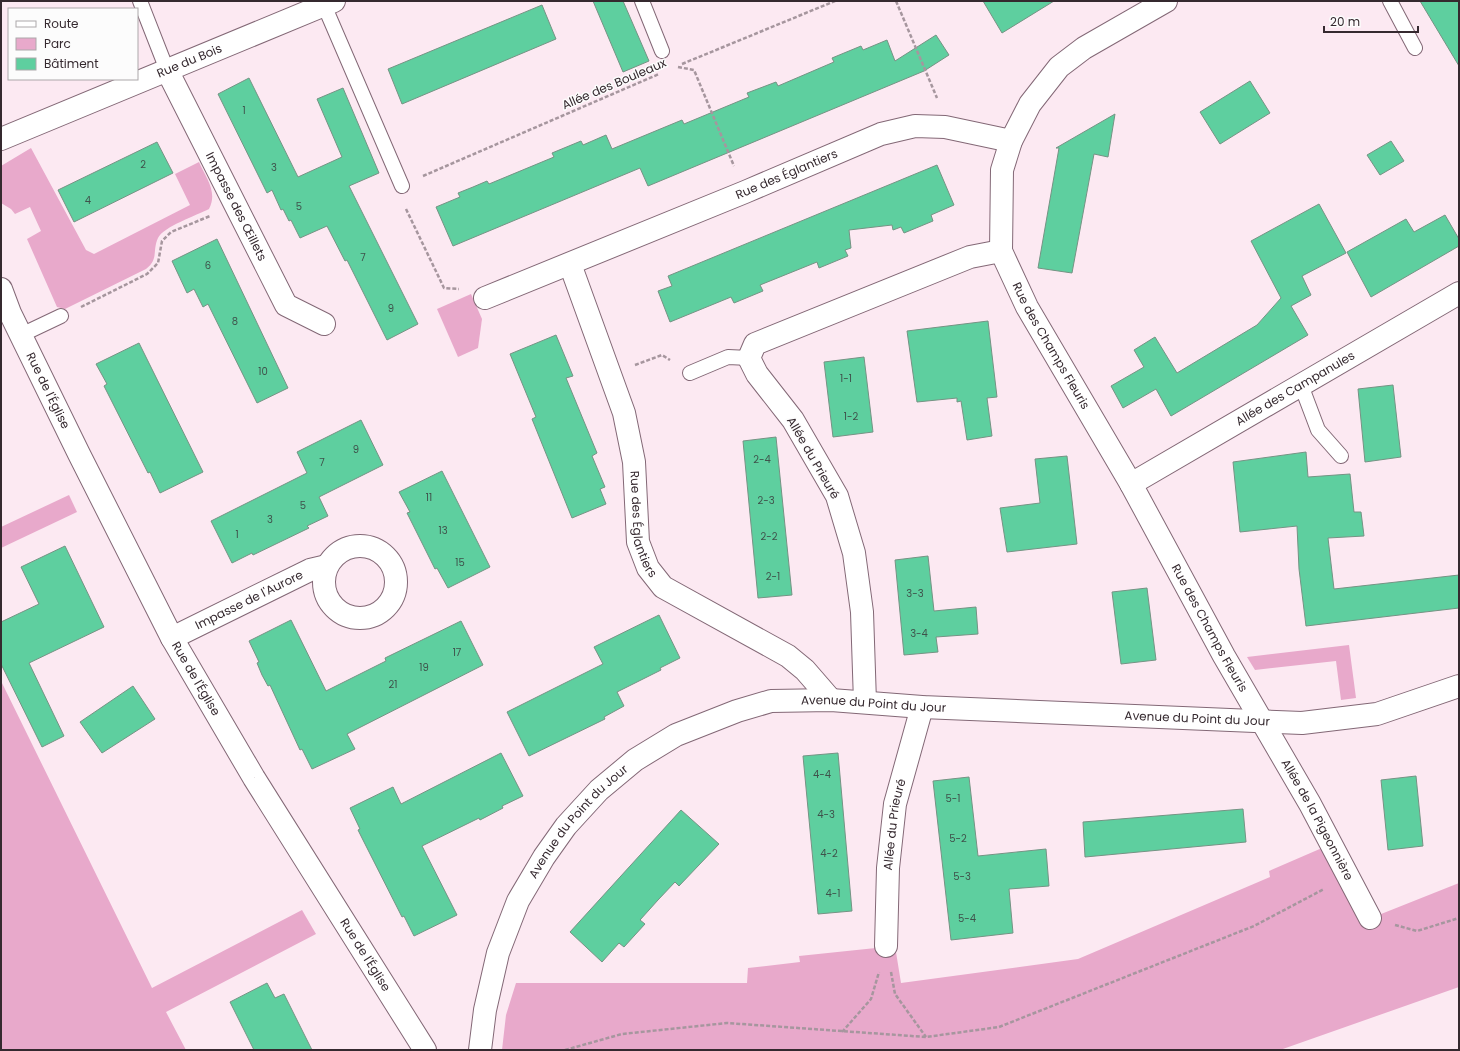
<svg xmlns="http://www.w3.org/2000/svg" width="1460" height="1051" font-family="Poppins,sans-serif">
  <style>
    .green { fill: #e8a9cb }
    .building { fill: #5ecf9f; stroke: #759384 }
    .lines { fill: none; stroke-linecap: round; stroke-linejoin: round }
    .service-casing { stroke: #836876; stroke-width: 16 }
    .minor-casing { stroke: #836876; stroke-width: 24 }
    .tertiary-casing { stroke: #836876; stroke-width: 24 }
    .path { stroke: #a6969e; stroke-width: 2.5; stroke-dasharray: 4 2; stroke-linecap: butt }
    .service { stroke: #fff; stroke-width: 14 }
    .minor { stroke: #fff; stroke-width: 22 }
    .tertiary { stroke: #fff; stroke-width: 22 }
    .labels { text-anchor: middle; stroke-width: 3; stroke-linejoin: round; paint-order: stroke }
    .number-label { font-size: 10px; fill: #3f524b }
    .street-label { font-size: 12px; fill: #35292f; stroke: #fcfcfc }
  </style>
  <rect width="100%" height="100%" fill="#fce9f2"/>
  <!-- green -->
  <g class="green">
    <path d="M31,148l55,102 8,4 96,-49 -15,-31 24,-12c7,16 19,30 10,47 -12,6 -46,18 -51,29 -6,13 1,21 -12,31l-81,40 -8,-2 -30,-68 14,-8 -11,-24 -15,7 -4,-5 -10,-6v-37z"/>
    <polygon points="471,294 482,319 478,348 458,357 437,309"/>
    <polygon points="69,495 77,512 1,548 1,527"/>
    <polygon points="1349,645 1356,698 1341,700 1336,661 1255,670 1247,657"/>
    <polygon points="1,681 152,988 302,910 316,934 166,1012 186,1050 1,1050"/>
    <polygon points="1322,848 1361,922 1459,883 1459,987 1280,1050 502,1050 506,1015 516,983 747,983 748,968 800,962 799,956 895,946 901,983 1078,959 1270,877 1269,871"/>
  </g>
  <!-- building -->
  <g class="building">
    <polygon points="593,1 623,1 649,61 623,72"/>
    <polygon points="983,1 1054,1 1002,33"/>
    <polygon points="1420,1 1459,1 1459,66"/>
    <polygon points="542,5 556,39 402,104 388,69"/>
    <polygon points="936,35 949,55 924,71 648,186 640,168 453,246 436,207 460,197 458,193 473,187 487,181 489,184 554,157 552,153 581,141 583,145 606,135 612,149 682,120 684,124 749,97 747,93 776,82 778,86 834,62 832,58 861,46 863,50 887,40 895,61"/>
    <polygon points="249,78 298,177 342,157 317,99 343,88 379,173 349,186 418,324 387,340 347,260 345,261 327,226 300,238 291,220 289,221 283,209 281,210 272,190 267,193 218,94"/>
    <polygon points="1250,81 1270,113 1220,144 1200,112"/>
    <polygon points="1115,114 1108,157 1094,154 1072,273 1038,268 1059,148 1056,148"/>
    <polygon points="1391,141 1404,161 1380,175 1367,155"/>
    <polygon points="157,142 173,173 74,222 58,190"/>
    <polygon points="937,165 954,205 931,215 933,221 904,233 901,227 893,230 892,225 849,230 851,248 845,250 848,256 819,268 817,262 760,285 763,291 734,303 731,297 670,322 658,291 672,286 668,276"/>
    <polygon points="1319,204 1346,253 1302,276 1311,295 1291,306 1308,335 1171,416 1156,389 1123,408 1111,386 1144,367 1134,350 1155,337 1177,373 1257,325 1281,298 1251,241"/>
    <polygon points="1445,215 1459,239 1459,246 1371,297 1347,252 1406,219 1414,232"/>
    <polygon points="217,239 288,388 257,403 208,304 203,307 194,289 187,293 172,261"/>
    <polygon points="988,321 997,397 987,398 992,436 967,440 961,401 957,402 957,398 917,402 907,331"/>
    <polygon points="556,335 573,376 566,378 597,453 592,456 605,487 600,489 606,504 572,518 532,419 536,417 510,354"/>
    <polygon points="139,343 203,472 160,493 150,472 148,473 104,386 107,384 96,364"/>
    <polygon points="864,357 873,432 833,437 824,362"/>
    <polygon points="1393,385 1401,457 1365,462 1358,389"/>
    <polygon points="361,420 383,465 319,497 328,516 307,526 309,528 253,555 252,553 232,563 211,521 307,473 297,452"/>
    <polygon points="776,437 792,595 758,598 743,441"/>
    <polygon points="1306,452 1308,477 1350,474 1354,512 1361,512 1364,536 1328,538 1334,589 1459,575 1459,608 1306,626 1299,569 1297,526 1240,532 1233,462"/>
    <polygon points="1067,456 1077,544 1007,552 1000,508 1040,503 1035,459"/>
    <polygon points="442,471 490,567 448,588 437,568 435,569 407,513 410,512 399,492"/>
    <polygon points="65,546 104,627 29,663 64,736 42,747 1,664 1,622 39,604 21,567"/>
    <polygon points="928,556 934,611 976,607 978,634 936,637 938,652 904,655 895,560"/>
    <polygon points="1147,588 1156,660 1121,664 1112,592"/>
    <polygon points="659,615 680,658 660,668 661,670 617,692 624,706 604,717 605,719 529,756 507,712 603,664 594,647"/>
    <polygon points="291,620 326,691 386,661 385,658 461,621 483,665 347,734 355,749 312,769 302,749 300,750 270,685 268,686 262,675 257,663 259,662 249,641"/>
    <polygon points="133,686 155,719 102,753 80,722"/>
    <polygon points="501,753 523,796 502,806 503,808 480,820 479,818 422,846 457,915 414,936 404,916 402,917 364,842 358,830 360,829 350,808 393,787 401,804"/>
    <polygon points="838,753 852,911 818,914 803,756"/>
    <polygon points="1416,776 1423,846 1388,850 1381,780"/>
    <polygon points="969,777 978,856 1046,849 1049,886 1009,889 1013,933 951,940 933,781"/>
    <polygon points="1243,809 1246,842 1085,857 1083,822"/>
    <polygon points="681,810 719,844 679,886 675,882 658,900 640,920 645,924 624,947 619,943 602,962 570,932"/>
    <polygon points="267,983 275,998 284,994 312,1050 254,1050 230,1002"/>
  </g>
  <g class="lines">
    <!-- service casing -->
    <g class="service-casing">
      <g id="service">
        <polyline points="140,1 167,70"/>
        <polyline points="642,1 662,51"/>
        <polyline points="1390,1 1415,48"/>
        <polyline points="324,5 402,186"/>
        <polyline points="21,335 61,316"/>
        <polyline points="690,373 728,357 749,358"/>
        <polyline points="1301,385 1318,430 1341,456"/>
      </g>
    </g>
    <!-- minor casing -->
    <g class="minor-casing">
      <g id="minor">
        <path id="s1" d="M1166,1l-82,47 -25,19 -29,37 -19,37 -9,29 -1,81 26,56 104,177 93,172 86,148 60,114"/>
        <path id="s2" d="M167,70l119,235 38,19"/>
        <path id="s3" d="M1,139l333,-138"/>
        <path id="s4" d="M570,264l54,149 10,49 4,80 10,26 15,19 125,69 17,14 26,30"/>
        <path id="s5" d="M485,298l260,-106 136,-58 34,-8 30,1 66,14"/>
        <path id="s6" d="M1131,484l328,-191"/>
        <circle cx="360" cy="582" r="36"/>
        <path id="s7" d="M172,638l138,-68 17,-4"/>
        <polyline points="865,702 862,612 854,553 837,496 793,420 757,374 749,358 755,344 970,257 1001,251"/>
        <path id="s8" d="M886,946l2,-78 7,-64 27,-97"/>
        <path id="s9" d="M480,1050l5,-40 13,-57 20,-52 26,-44 22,-31 33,-36 36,-30 41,-25 61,-24 34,-10 60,-1 91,7 380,16 75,-9 82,-28"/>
      </g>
    </g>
    <!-- tertiary casing -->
    <g class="tertiary-casing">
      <g id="tertiary">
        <path id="s10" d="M1,289l9,24 69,141 93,184 82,140 171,272"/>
      </g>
    </g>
    <!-- path -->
    <g class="path">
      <polyline points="896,1 937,98"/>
      <polyline points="682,64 835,1"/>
      <polyline points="678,67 694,70 734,166"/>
      <polyline points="423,176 659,74"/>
      <polyline points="406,209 444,288 459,289"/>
      <polyline points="81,307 147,274 158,263 162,241 171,232 210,216"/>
      <polyline points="635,365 662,355 670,360"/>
      <polyline points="1395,925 1417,931 1459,918"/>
      <polyline points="891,972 895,994 926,1037"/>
      <polyline points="842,1032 871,999 879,972"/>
      <polyline points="565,1050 622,1034 727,1023 926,1037 999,1027 1254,926 1324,889"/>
    </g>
    <!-- service -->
    <use href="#service" class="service"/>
    <!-- minor -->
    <use href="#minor" class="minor"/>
    <!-- tertiary -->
    <use href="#tertiary" class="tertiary"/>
  </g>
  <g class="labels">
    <!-- number labels -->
    <g class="number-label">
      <text x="244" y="114">1</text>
      <text x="143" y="168">2</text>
      <text x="274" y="171">3</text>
      <text x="88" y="204">4</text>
      <text x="299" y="210">5</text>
      <text x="363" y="261">7</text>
      <text x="208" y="269">6</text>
      <text x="391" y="312">9</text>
      <text x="235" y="325">8</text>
      <text x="263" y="375">10</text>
      <text x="846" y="382">1-1</text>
      <text x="851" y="420">1-2</text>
      <text x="356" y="453">9</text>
      <text x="762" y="463">2-4</text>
      <text x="322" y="466">7</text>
      <text x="429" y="501">11</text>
      <text x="766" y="504">2-3</text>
      <text x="303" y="509">5</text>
      <text x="270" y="523">3</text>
      <text x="443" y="534">13</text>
      <text x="237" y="538">1</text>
      <text x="769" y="540">2-2</text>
      <text x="460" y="566">15</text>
      <text x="773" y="580">2-1</text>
      <text x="915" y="597">3-3</text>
      <text x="919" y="637">3-4</text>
      <text x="457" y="656">17</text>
      <text x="424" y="671">19</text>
      <text x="393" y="688">21</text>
      <text x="822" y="778">4-4</text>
      <text x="953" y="802">5-1</text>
      <text x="826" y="818">4-3</text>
      <text x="958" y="842">5-2</text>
      <text x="829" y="857">4-2</text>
      <text x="962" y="880">5-3</text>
      <text x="833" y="897">4-1</text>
      <text x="967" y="922">5-4</text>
    </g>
    <!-- street labels -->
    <g class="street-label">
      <text dy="4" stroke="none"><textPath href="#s3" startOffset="204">Rue du Bois</textPath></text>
      <text transform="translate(614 84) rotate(-23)" y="4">Allée des Bouleaux</text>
      <text dy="4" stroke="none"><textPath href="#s5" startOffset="326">Rue des Églantiers</textPath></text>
      <text dy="4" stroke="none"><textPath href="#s2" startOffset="153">Impasse des Œillets</textPath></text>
      <text dy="4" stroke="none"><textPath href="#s1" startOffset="433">Rue des Champs Fleuris</textPath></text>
      <text dy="4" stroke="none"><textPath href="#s6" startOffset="190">Allée des Campanules</textPath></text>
      <text dy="4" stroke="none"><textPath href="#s10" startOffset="112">Rue de l'Église</textPath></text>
      <text transform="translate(813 458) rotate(60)" y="4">Allée du Prieuré</text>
      <text dy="4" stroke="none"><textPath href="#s4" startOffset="272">Rue des Églantiers</textPath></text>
      <text dy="4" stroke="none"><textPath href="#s7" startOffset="86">Impasse de l'Aurore</textPath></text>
      <text dy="4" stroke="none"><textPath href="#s1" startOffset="757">Rue des Champs Fleuris</textPath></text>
      <text dy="4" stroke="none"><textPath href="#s10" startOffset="436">Rue de l'Église</textPath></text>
      <text dy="4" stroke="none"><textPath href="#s9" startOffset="591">Avenue du Point du Jour</textPath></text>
      <text dy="4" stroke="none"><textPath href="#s9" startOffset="915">Avenue du Point du Jour</textPath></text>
      <text dy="4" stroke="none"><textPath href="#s1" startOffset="977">Allée de la Pigeonnière</textPath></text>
      <text dy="4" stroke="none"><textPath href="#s9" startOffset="255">Avenue du Point du Jour</textPath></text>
      <text dy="4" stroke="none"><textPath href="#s8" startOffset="122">Allée du Prieuré</textPath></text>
      <text dy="4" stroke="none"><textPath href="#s10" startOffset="760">Rue de l'Église</textPath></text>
    </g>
  </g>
  <!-- border -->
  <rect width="1460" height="1051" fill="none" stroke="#35292f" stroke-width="4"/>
  <!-- legend -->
  <rect x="8" y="8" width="130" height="72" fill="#fcfcfc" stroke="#aca8aa"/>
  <rect x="16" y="21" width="20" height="6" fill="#ffffff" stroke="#aca8aa"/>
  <text x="44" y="28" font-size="12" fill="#35292f">Route</text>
  <rect x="16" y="38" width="20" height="12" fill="#e8a9cb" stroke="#aca8aa"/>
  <text x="44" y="48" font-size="12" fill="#35292f">Parc</text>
  <rect x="16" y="58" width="20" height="12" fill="#5ecf9f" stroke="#aca8aa"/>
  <text x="44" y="68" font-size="12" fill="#35292f">Bâtiment</text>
  <!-- scale -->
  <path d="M1324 26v6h94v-6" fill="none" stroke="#35292f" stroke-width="2"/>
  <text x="1330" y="26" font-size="12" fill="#35292f" stroke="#fcfcfc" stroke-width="3" paint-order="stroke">20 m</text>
</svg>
